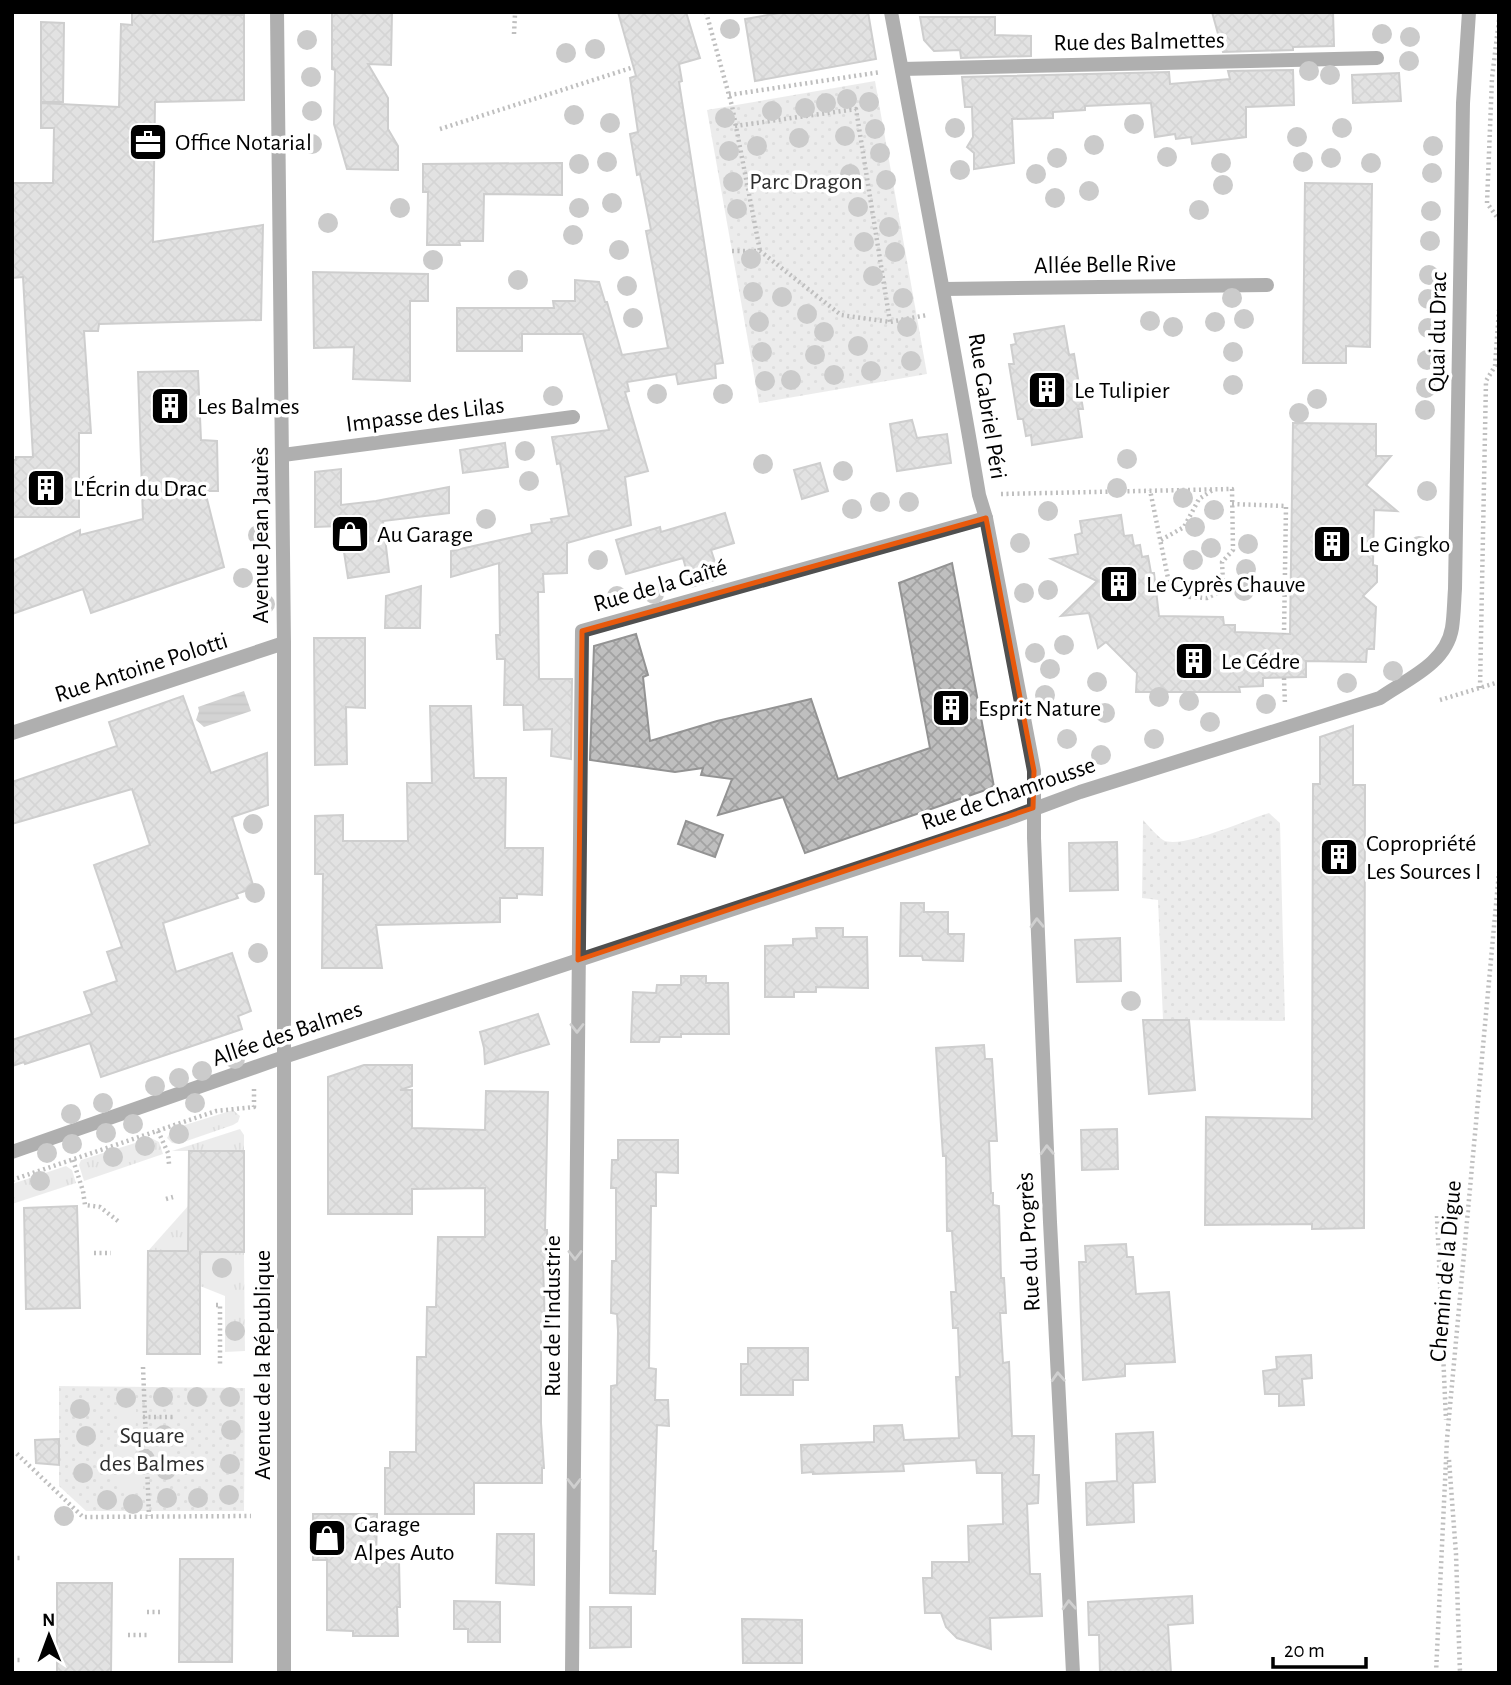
<svg xmlns="http://www.w3.org/2000/svg" width="1511" height="1685" font-family="'Alegreya Sans',sans-serif">
  <style>
    .grass { fill: url(#grass-tufts) }
    .park { fill: url(#park-dots) }
    .pitch { fill: #d6d6d6 }
    .water { fill: url(#water-rules) }
    .building { fill: url(#building-cross-hatch); stroke: #939393; stroke-width: 2 }
    .lines { fill: none; stroke-linecap: round; stroke-linejoin: round }
    .path { stroke: #717171; stroke-width: 4.5; stroke-dasharray: 2 3.5; stroke-linecap: butt }
    .service { stroke: #4f4f4f; stroke-width: 14 }
    .minor { stroke: #4f4f4f; stroke-width: 14 }
    .tertiary { stroke: #4f4f4f; stroke-width: 14 }
    .tree { fill: #8c8c8c }
    .oneway { stroke: #959595 }
    .marked { fill: none; stroke: #e8590c; stroke-width: 5; stroke-linejoin: round }
    .labels { text-anchor: middle; stroke-width: 7; stroke-linejoin: round; paint-order: stroke }
    .street-label { font-size: 24px; fill: #000; stroke: #fff }
    .poi-label { font-size: 24px; fill: #000; stroke: #fff; text-anchor: start }
    .park-label { font-size: 24px; fill: #2d2d2d; stroke: #fff }
  </style>
  <defs>
    <pattern id="grass-tufts" width="24" height="20" patternUnits="userSpaceOnUse" patternTransform="scale(1.75)"><rect width="24" height="20" fill="#d6d6d6"/><path d="M3 7l-1-3M5 7V3M7 7l1-3M15 17l-1-3M17 17v-4M19 17l1-3" fill="none" stroke="#b6b6b6"/></pattern>
    <pattern id="park-dots" width="8" height="8" patternUnits="userSpaceOnUse" patternTransform="scale(1.75)"><rect width="8" height="8" fill="#d6d6d6"/><path d="M2 2h.1M6 6h.1" fill="none" stroke="#b6b6b6" stroke-width="1.8" stroke-linecap="round"/></pattern>
    <pattern id="water-rules" width="6" height="5" patternUnits="userSpaceOnUse" patternTransform="scale(1.75)"><rect width="6" height="5" fill="#9d9d9d"/><path d="M0 2.5h6" fill="none" stroke="#858585"/></pattern>
    <pattern id="building-cross-hatch" width="8" height="8" patternUnits="userSpaceOnUse" patternTransform="scale(1.75)"><rect width="8" height="8" fill="#bfbfbf"/><path d="M0 0l8 8M0 8l8-8" fill="none" stroke="#a2a2a2"/></pattern>
  </defs>
  <rect width="100%" height="100%" fill="#fff"/>
  <!-- grass -->
  <g class="grass">
    <polygon points="233,1110 240,1116 238,1122 233,1125 178,1144 172,1143 167,1138 172,1129"/>
    <polygon points="240,1129 244,1135 244,1151 172,1151"/>
    <polygon points="151,1138 159,1142 163,1154 84,1181 79,1165 81,1160"/>
    <polygon points="66,1166 72,1170 76,1183 12,1204 12,1184"/>
    <polygon points="189,1205 188,1251 148,1251"/>
    <polygon points="200,1252 244,1252 245,1351 225,1352 225,1296 200,1286"/>
  </g>
  <!-- park -->
  <g class="park">
    <polygon points="875,81 927,374 759,403 707,110"/>
    <path d="M1269,813l11,10 5,198 -122,-1 -5,-120 -16,-2 1,-78c6,6 13,15 20,20 17,10 85,-21 106,-27z"/>
    <polygon points="59,1386 245,1388 244,1511 86,1511 59,1486"/>
  </g>
  <!-- pitch -->
  <polygon class="pitch" points="119,1409 136,1409 135,1475 143,1475 143,1493 118,1493"/>
  <!-- water -->
  <polygon class="water" points="244,691 251,711 204,727 196,720 199,711 198,707"/>
  <!-- building -->
  <g class="building">
    <polygon points="132,12 244,15 244,100 155,102 153,242 263,225 261,320 99,324 98,331 84,331 91,433 79,433 79,517 12,517 12,460 16,460 16,457 33,457 23,277 12,278 12,183 53,183 54,128 41,128 41,103 119,107 121,24 132,25"/>
    <polygon points="332,12 392,12 391,65 368,64 388,98 388,129 398,146 398,170 347,169 334,124 335,70 332,69"/>
    <polygon points="618,12 686,12 700,58 679,64 682,81 679,82 723,363 715,364 716,378 678,384 676,374 627,382 629,391 625,392 648,471 625,477 631,525 567,543 567,573 543,574 544,592 538,592 539,679 572,679 571,759 551,756 552,729 524,730 523,705 504,705 505,659 497,659 496,635 500,635 499,563 451,577 451,551 532,533 531,525 552,522 551,519 569,516 560,463 557,464 552,437 609,430 583,334 522,334 522,351 457,351 457,308 554,308 553,301 575,301 575,280 599,282 605,302 607,302 622,355 668,348 646,231 651,230 640,174 637,175 630,134 638,132 630,78 636,76"/>
    <polygon points="785,12 868,12 876,59 755,81 745,19"/>
    <polygon points="1212,12 1333,12 1334,46 1293,47 1293,50 1223,52"/>
    <polygon points="920,17 995,17 995,35 1031,36 1031,56 961,58 960,50 934,51 924,40"/>
    <polygon points="41,22 64,23 63,102 41,102"/>
    <polygon points="1293,70 1294,105 1246,107 1246,137 1192,144 1191,137 1176,139 1175,134 1155,137 1151,103 1085,106 1085,110 1053,112 1053,118 1012,119 1014,163 974,169 974,153 967,147 973,137 972,107 965,107 962,77 1169,72 1170,84 1230,79 1228,71"/>
    <polygon points="1399,73 1401,101 1353,103 1352,75"/>
    <polygon points="562,163 562,195 484,194 483,241 459,241 460,245 427,245 428,192 423,192 423,164"/>
    <polygon points="1305,183 1372,184 1370,347 1346,346 1346,363 1303,363"/>
    <polygon points="313,272 428,274 428,301 410,301 410,381 353,379 354,347 314,348"/>
    <polygon points="1064,326 1069,355 1074,354 1083,409 1078,409 1082,437 1032,445 1031,435 1026,436 1023,419 1018,419 1009,364 1014,364 1011,345 1016,344 1014,334"/>
    <polygon points="198,371 201,440 217,441 218,491 205,491 224,567 91,613 83,589 12,614 12,561 80,530 80,535 143,519 138,372"/>
    <polygon points="912,420 917,438 947,434 951,463 897,471 890,424"/>
    <polygon points="1293,423 1376,424 1376,456 1391,456 1366,485 1397,511 1374,510 1373,565 1377,566 1377,582 1363,596 1376,607 1374,649 1367,649 1366,662 1306,661 1306,677 1263,678 1263,686 1239,687 1240,692 1136,692 1137,673 1106,642 1098,648 1089,613 1061,616 1097,581 1051,559 1078,554 1075,535 1082,533 1080,521 1121,515 1124,536 1132,535 1134,546 1140,545 1142,557 1148,556 1151,573 1154,573 1159,616 1223,617 1224,625 1235,625 1235,632 1290,634"/>
    <polygon points="505,443 508,467 463,473 460,450"/>
    <polygon points="820,463 828,491 802,499 794,470"/>
    <polygon points="341,469 341,505 376,501 449,487 449,513 383,521 389,572 348,578 340,526 315,527 315,472"/>
    <polygon points="725,513 734,543 711,550 718,571 712,573 714,580 691,587 683,558 626,574 616,540 660,527 661,532"/>
    <polygon points="952,563 994,787 805,853 783,797 718,815 732,779 701,775 703,768 675,772 590,760 594,646 636,634 648,675 643,677 650,741 717,721 811,699 838,779 930,748 899,583"/>
    <polygon points="421,586 420,628 385,628 386,596"/>
    <polygon points="314,638 365,638 365,708 346,707 347,764 315,765"/>
    <polygon points="183,696 211,773 267,753 268,805 232,817 254,888 236,894 238,898 163,923 176,972 232,953 251,1011 238,1016 242,1029 101,1077 90,1043 25,1064 24,1062 12,1066 12,1040 92,1014 84,992 117,981 107,952 122,947 94,865 150,845 132,789 12,824 12,782 117,746 109,722"/>
    <polygon points="430,706 471,706 474,778 506,778 505,848 543,848 542,895 517,894 517,898 500,898 500,922 376,925 382,968 322,968 323,874 315,874 315,816 343,815 343,841 408,841 407,783 432,783"/>
    <polygon points="1353,726 1353,785 1365,785 1364,1228 1312,1229 1312,1224 1205,1225 1206,1117 1312,1119 1313,784 1320,784 1320,737"/>
    <polygon points="686,821 723,835 715,857 678,844"/>
    <polygon points="1117,842 1118,890 1070,891 1069,843"/>
    <polygon points="901,903 924,903 924,912 948,912 948,934 964,934 963,961 923,960 922,956 900,956"/>
    <polygon points="816,928 843,928 843,937 867,937 868,988 816,987 816,992 794,992 794,997 765,997 765,946 793,945 793,939 817,938"/>
    <polygon points="1120,938 1121,981 1077,982 1075,940"/>
    <polygon points="681,976 706,976 706,983 728,983 729,1034 681,1034 681,1037 660,1037 659,1042 631,1042 633,992 656,993 657,985 681,985"/>
    <polygon points="538,1014 549,1044 485,1064 484,1048 480,1032"/>
    <polygon points="1143,1020 1189,1020 1195,1090 1149,1094"/>
    <polygon points="984,1045 985,1059 992,1059 997,1141 989,1141 991,1193 993,1193 993,1205 999,1206 1001,1278 1004,1278 1006,1313 1000,1313 1003,1363 1009,1362 1012,1436 1034,1436 1033,1475 1039,1475 1038,1503 1027,1504 1030,1574 1040,1574 1042,1616 990,1618 991,1649 957,1638 946,1627 941,1613 925,1613 923,1578 932,1578 932,1562 969,1562 968,1526 1003,1524 1002,1473 977,1473 976,1460 903,1464 904,1471 813,1474 813,1472 802,1473 801,1445 874,1442 874,1426 902,1425 904,1440 959,1438 956,1377 960,1377 958,1328 953,1328 951,1292 956,1292 952,1231 947,1231 946,1156 943,1156 936,1048"/>
    <polygon points="364,1065 412,1065 412,1086 400,1090 412,1090 412,1128 485,1130 486,1091 548,1092 545,1230 547,1230 548,1262 543,1263 545,1326 541,1326 541,1423 544,1468 542,1468 542,1483 474,1483 474,1514 385,1514 385,1468 390,1468 390,1452 416,1452 417,1357 426,1357 427,1307 436,1307 438,1237 485,1237 485,1188 412,1189 412,1214 328,1214 328,1077"/>
    <polygon points="1117,1129 1118,1169 1082,1170 1081,1130"/>
    <polygon points="618,1140 678,1140 678,1173 656,1172 656,1206 651,1206 649,1368 656,1369 655,1400 668,1400 669,1426 657,1425 653,1551 656,1551 655,1594 610,1593 611,1386 617,1385 618,1331 617,1314 611,1313 612,1261 616,1261 616,1188 611,1188 612,1160 618,1160"/>
    <polygon points="189,1151 244,1151 244,1252 200,1252 200,1354 147,1354 148,1251 188,1251"/>
    <polygon points="77,1206 80,1308 26,1309 24,1208"/>
    <polygon points="1126,1244 1127,1257 1133,1257 1136,1294 1169,1292 1175,1362 1125,1364 1125,1376 1083,1380 1079,1262 1086,1262 1085,1246"/>
    <polygon points="748,1348 808,1348 808,1380 793,1380 793,1395 741,1395 741,1364 748,1364"/>
    <polygon points="1311,1355 1312,1378 1302,1379 1304,1405 1279,1406 1279,1394 1265,1394 1263,1371 1277,1369 1276,1357"/>
    <polygon points="1153,1432 1155,1482 1133,1483 1134,1522 1087,1525 1086,1483 1117,1481 1116,1434"/>
    <polygon points="59,1439 59,1465 36,1463 35,1440"/>
    <polygon points="313,1514 377,1514 376,1561 399,1561 400,1607 397,1607 398,1636 353,1636 353,1631 327,1630 327,1560 313,1560"/>
    <polygon points="497,1534 534,1534 534,1585 496,1583"/>
    <polygon points="180,1559 233,1559 232,1662 179,1662"/>
    <polygon points="57,1583 112,1583 111,1673 57,1673"/>
    <polygon points="1192,1596 1193,1623 1168,1625 1171,1673 1100,1673 1099,1635 1089,1635 1088,1602"/>
    <polygon points="454,1601 500,1602 500,1642 468,1642 468,1629 454,1629"/>
    <polygon points="590,1607 631,1607 631,1647 590,1648"/>
    <polygon points="742,1619 802,1620 802,1663 743,1663"/>
  </g>
  <g class="lines">
    <!-- path -->
    <g class="path">
      <polyline points="706,12 732,106 760,251"/>
      <polyline points="1499,20 1492,78 1487,203 1499,220"/>
      <polyline points="514,34 515,14"/>
      <polyline points="729,95 881,72"/>
      <polyline points="735,126 856,109 890,322"/>
      <polyline points="440,129 634,67"/>
      <polyline points="732,251 760,251 841,315 890,322 927,315"/>
      <polyline points="1001,494 1232,489 1233,550 1222,562 1223,583 1219,592 1207,598 1190,597 1169,583 1150,490"/>
      <polyline points="1232,504 1286,506 1284,634"/>
      <polyline points="1161,540 1184,527 1199,499 1214,489"/>
      <polyline points="1284,678 1285,705"/>
      <polyline points="1480,688 1486,381 1495,366 1499,310"/>
      <polyline points="1440,700 1499,682"/>
      <polyline points="158,1131 168,1153 169,1164"/>
      <polyline points="73,1160 83,1191 85,1205 100,1207 118,1221"/>
      <polyline points="12,1180 216,1111 254,1107 254,1088"/>
      <polyline points="166,1199 173,1197"/>
      <polyline points="1437,1216 1446,1420"/>
      <polyline points="94,1253 111,1253"/>
      <polyline points="216,1305 220,1305 220,1366"/>
      <polyline points="143,1367 149,1516"/>
      <polyline points="143,1417 174,1417"/>
      <polyline points="12,1452 15,1452 83,1517 251,1516"/>
      <polyline points="1449,1460 1456,1554 1460,1673"/>
      <polyline points="12,1558 22,1558"/>
      <polyline points="147,1612 162,1612"/>
      <polyline points="128,1635 147,1635"/>
      <polyline points="12,1660 23,1660"/>
      <polyline points="1436,1673 1447,1439 1499,872"/>
    </g>
    <!-- service -->
    <g class="service">
      <polyline points="944,289 1267,285"/>
      <polyline points="283,455 573,417"/>
    </g>
    <!-- minor -->
    <g class="minor">
      <path d="M891,12c30,161 61,321 88,483l7,23 48,253v67l16,384 23,451"/>
      <polyline points="902,69 1377,58"/>
      <polyline points="12,733 284,643"/>
      <path d="M12,1152l272,-95 723,-238 73,-27 300,-94c27,-19 66,-34 72,-70 2,-13 2,-26 3,-39l8,-486 6,-91"/>
      <polyline points="572,1673 582,631 986,518"/>
    </g>
    <!-- tertiary -->
    <polyline class="tertiary" points="277,12 284,643 284,1673"/>
  </g>
  <!-- trees -->
  <g class="tree">
    <circle cx="730" cy="29" r="10"/>
    <circle cx="1382" cy="34" r="10"/>
    <circle cx="1410" cy="37" r="10"/>
    <circle cx="307" cy="40" r="10"/>
    <circle cx="595" cy="49" r="10"/>
    <circle cx="566" cy="53" r="10"/>
    <circle cx="1409" cy="61" r="10"/>
    <circle cx="1309" cy="71" r="10"/>
    <circle cx="1330" cy="75" r="10"/>
    <circle cx="311" cy="77" r="10"/>
    <circle cx="847" cy="99" r="10"/>
    <circle cx="869" cy="102" r="10"/>
    <circle cx="826" cy="103" r="10"/>
    <circle cx="805" cy="108" r="10"/>
    <circle cx="312" cy="111" r="10"/>
    <circle cx="772" cy="111" r="10"/>
    <circle cx="574" cy="115" r="10"/>
    <circle cx="725" cy="118" r="10"/>
    <circle cx="610" cy="123" r="10"/>
    <circle cx="1134" cy="124" r="10"/>
    <circle cx="955" cy="128" r="10"/>
    <circle cx="1342" cy="128" r="10"/>
    <circle cx="875" cy="129" r="10"/>
    <circle cx="845" cy="136" r="10"/>
    <circle cx="1297" cy="137" r="10"/>
    <circle cx="799" cy="138" r="10"/>
    <circle cx="312" cy="144" r="10"/>
    <circle cx="1094" cy="145" r="10"/>
    <circle cx="757" cy="146" r="10"/>
    <circle cx="1433" cy="146" r="10"/>
    <circle cx="729" cy="151" r="10"/>
    <circle cx="880" cy="153" r="10"/>
    <circle cx="1167" cy="157" r="10"/>
    <circle cx="1057" cy="158" r="10"/>
    <circle cx="1331" cy="158" r="10"/>
    <circle cx="607" cy="162" r="10"/>
    <circle cx="1303" cy="162" r="10"/>
    <circle cx="1221" cy="163" r="10"/>
    <circle cx="1371" cy="163" r="10"/>
    <circle cx="579" cy="164" r="10"/>
    <circle cx="960" cy="170" r="10"/>
    <circle cx="1432" cy="173" r="10"/>
    <circle cx="850" cy="174" r="10"/>
    <circle cx="1036" cy="174" r="10"/>
    <circle cx="886" cy="180" r="10"/>
    <circle cx="733" cy="182" r="10"/>
    <circle cx="1223" cy="185" r="10"/>
    <circle cx="1089" cy="191" r="10"/>
    <circle cx="1055" cy="198" r="10"/>
    <circle cx="612" cy="203" r="10"/>
    <circle cx="858" cy="207" r="10"/>
    <circle cx="400" cy="208" r="10"/>
    <circle cx="579" cy="208" r="10"/>
    <circle cx="737" cy="209" r="10"/>
    <circle cx="1199" cy="210" r="10"/>
    <circle cx="1431" cy="211" r="10"/>
    <circle cx="328" cy="223" r="10"/>
    <circle cx="889" cy="227" r="10"/>
    <circle cx="573" cy="235" r="10"/>
    <circle cx="1430" cy="241" r="10"/>
    <circle cx="864" cy="242" r="10"/>
    <circle cx="619" cy="250" r="10"/>
    <circle cx="895" cy="252" r="10"/>
    <circle cx="751" cy="259" r="10"/>
    <circle cx="433" cy="260" r="10"/>
    <circle cx="1429" cy="275" r="10"/>
    <circle cx="873" cy="276" r="10"/>
    <circle cx="518" cy="280" r="10"/>
    <circle cx="627" cy="286" r="10"/>
    <circle cx="753" cy="292" r="10"/>
    <circle cx="782" cy="297" r="10"/>
    <circle cx="903" cy="298" r="10"/>
    <circle cx="1232" cy="298" r="10"/>
    <circle cx="1428" cy="299" r="10"/>
    <circle cx="807" cy="314" r="10"/>
    <circle cx="633" cy="318" r="10"/>
    <circle cx="1244" cy="319" r="10"/>
    <circle cx="1150" cy="321" r="10"/>
    <circle cx="759" cy="322" r="10"/>
    <circle cx="1215" cy="322" r="10"/>
    <circle cx="907" cy="327" r="10"/>
    <circle cx="1173" cy="327" r="10"/>
    <circle cx="1428" cy="328" r="10"/>
    <circle cx="824" cy="332" r="10"/>
    <circle cx="858" cy="346" r="10"/>
    <circle cx="762" cy="352" r="10"/>
    <circle cx="1233" cy="352" r="10"/>
    <circle cx="815" cy="355" r="10"/>
    <circle cx="1427" cy="360" r="10"/>
    <circle cx="911" cy="361" r="10"/>
    <circle cx="871" cy="371" r="10"/>
    <circle cx="834" cy="375" r="10"/>
    <circle cx="791" cy="380" r="10"/>
    <circle cx="765" cy="381" r="10"/>
    <circle cx="1233" cy="385" r="10"/>
    <circle cx="1426" cy="388" r="10"/>
    <circle cx="657" cy="394" r="10"/>
    <circle cx="723" cy="394" r="10"/>
    <circle cx="553" cy="396" r="10"/>
    <circle cx="1317" cy="399" r="10"/>
    <circle cx="1425" cy="410" r="10"/>
    <circle cx="1299" cy="413" r="10"/>
    <circle cx="525" cy="451" r="10"/>
    <circle cx="1127" cy="459" r="10"/>
    <circle cx="763" cy="464" r="10"/>
    <circle cx="843" cy="471" r="10"/>
    <circle cx="529" cy="481" r="10"/>
    <circle cx="1117" cy="488" r="10"/>
    <circle cx="1427" cy="491" r="10"/>
    <circle cx="1183" cy="498" r="10"/>
    <circle cx="880" cy="502" r="10"/>
    <circle cx="909" cy="502" r="10"/>
    <circle cx="852" cy="509" r="10"/>
    <circle cx="1214" cy="510" r="10"/>
    <circle cx="1048" cy="511" r="10"/>
    <circle cx="486" cy="519" r="10"/>
    <circle cx="1195" cy="527" r="10"/>
    <circle cx="258" cy="535" r="10"/>
    <circle cx="1020" cy="543" r="10"/>
    <circle cx="1248" cy="544" r="10"/>
    <circle cx="1419" cy="546" r="10"/>
    <circle cx="1211" cy="548" r="10"/>
    <circle cx="598" cy="560" r="10"/>
    <circle cx="1193" cy="560" r="10"/>
    <circle cx="1246" cy="569" r="10"/>
    <circle cx="243" cy="578" r="10"/>
    <circle cx="1048" cy="590" r="10"/>
    <circle cx="1244" cy="591" r="10"/>
    <circle cx="1024" cy="593" r="10"/>
    <circle cx="654" cy="594" r="10"/>
    <circle cx="617" cy="596" r="10"/>
    <circle cx="265" cy="604" r="10"/>
    <circle cx="1064" cy="645" r="10"/>
    <circle cx="1035" cy="653" r="10"/>
    <circle cx="1050" cy="669" r="10"/>
    <circle cx="1393" cy="671" r="10"/>
    <circle cx="1097" cy="682" r="10"/>
    <circle cx="1347" cy="683" r="10"/>
    <circle cx="1045" cy="695" r="10"/>
    <circle cx="1159" cy="697" r="10"/>
    <circle cx="1189" cy="701" r="10"/>
    <circle cx="1266" cy="704" r="10"/>
    <circle cx="1105" cy="713" r="10"/>
    <circle cx="1210" cy="722" r="10"/>
    <circle cx="1067" cy="739" r="10"/>
    <circle cx="1154" cy="739" r="10"/>
    <circle cx="1101" cy="755" r="10"/>
    <circle cx="253" cy="824" r="10"/>
    <circle cx="255" cy="893" r="10"/>
    <circle cx="258" cy="953" r="10"/>
    <circle cx="1131" cy="1001" r="10"/>
    <circle cx="235" cy="1059" r="10"/>
    <circle cx="202" cy="1071" r="10"/>
    <circle cx="179" cy="1078" r="10"/>
    <circle cx="155" cy="1086" r="10"/>
    <circle cx="103" cy="1103" r="10"/>
    <circle cx="195" cy="1103" r="10"/>
    <circle cx="71" cy="1114" r="10"/>
    <circle cx="133" cy="1124" r="10"/>
    <circle cx="106" cy="1133" r="10"/>
    <circle cx="179" cy="1134" r="10"/>
    <circle cx="72" cy="1144" r="10"/>
    <circle cx="145" cy="1146" r="10"/>
    <circle cx="47" cy="1153" r="10"/>
    <circle cx="113" cy="1157" r="10"/>
    <circle cx="40" cy="1181" r="10"/>
    <circle cx="222" cy="1268" r="10"/>
    <circle cx="235" cy="1331" r="10"/>
    <circle cx="163" cy="1397" r="10"/>
    <circle cx="197" cy="1397" r="10"/>
    <circle cx="230" cy="1397" r="10"/>
    <circle cx="126" cy="1398" r="10"/>
    <circle cx="80" cy="1409" r="10"/>
    <circle cx="231" cy="1430" r="10"/>
    <circle cx="164" cy="1435" r="10"/>
    <circle cx="86" cy="1436" r="10"/>
    <circle cx="145" cy="1459" r="10"/>
    <circle cx="230" cy="1464" r="10"/>
    <circle cx="166" cy="1470" r="10"/>
    <circle cx="83" cy="1473" r="10"/>
    <circle cx="229" cy="1495" r="10"/>
    <circle cx="167" cy="1498" r="10"/>
    <circle cx="198" cy="1498" r="10"/>
    <circle cx="107" cy="1500" r="10"/>
    <circle cx="133" cy="1504" r="10"/>
    <circle cx="64" cy="1516" r="10"/>
  </g>
  <!-- one-way arrows -->
  <defs><path id="oneway-chevron" d="M-2-3.5L2.5 0L-2 3.5" fill="none" stroke-width="1.6" stroke-linecap="round" stroke-linejoin="round" transform="scale(1.75)"/></defs>
  <g class="oneway">
    <use href="#oneway-chevron" transform="translate(1037 923) rotate(-92)"/>
    <use href="#oneway-chevron" transform="translate(577 1028) rotate(90)"/>
    <use href="#oneway-chevron" transform="translate(1047 1150) rotate(-92)"/>
    <use href="#oneway-chevron" transform="translate(575 1255) rotate(90)"/>
    <use href="#oneway-chevron" transform="translate(1058 1377) rotate(-93)"/>
    <use href="#oneway-chevron" transform="translate(574 1483) rotate(90)"/>
    <use href="#oneway-chevron" transform="translate(1069 1605) rotate(-93)"/>
  </g>
  <!-- marked area -->
  <path d="M0 0H1511V1685H0ZM986,518l48,253 -1,37 -455,152 4,-329z" fill="#fff" fill-opacity=".55" fill-rule="evenodd"/>
  <path class="marked" d="M986,518l48,253 -1,37 -455,152 4,-329z"/>
  <!-- icons -->
  <defs>
    <g id="office-square" transform="scale(2.0125)"><rect x="-9" y="-9" width="18" height="18" rx="4" fill="#000" stroke="#fff"/><path d="M-6-3h4V-5.5h4V-3h4V5H-6ZM-1-4.5V-3h2v-1.5ZM-6 0V1H6V0Z" fill="#fff"/></g>
    <g id="building-square" transform="scale(2.0125)"><rect x="-9" y="-9" width="18" height="18" rx="4" fill="#000" stroke="#fff"/><path d="M-4-6H4V6H1V3H-1V6H-4ZM-2.5-4.3h1.7v1.8h-1.7ZM.8-4.3h1.7v1.8H.8ZM-2.5-1h1.7V.8h-1.7ZM.8-1h1.7V.8H.8Z" fill="#fff"/></g>
    <g id="shop-square" transform="scale(2.0125)"><rect x="-9" y="-9" width="18" height="18" rx="4" fill="#000" stroke="#fff"/><path d="M-5-2.5h2.3a2.7 3.5 0 0 1 5.4 0H5L5.5 6h-11ZM-1.5-2.5h3a1.5 2.3 0 0 0-3 0Z" fill="#fff"/></g>
  </defs>
  <g fill-rule="evenodd">
    <use href="#office-square" x="148" y="142"/>
    <use href="#building-square" x="1047" y="390"/>
    <use href="#building-square" x="170" y="406"/>
    <use href="#building-square" x="46" y="488"/>
    <use href="#shop-square" x="350" y="534"/>
    <use href="#building-square" x="1332" y="544"/>
    <use href="#building-square" x="1119" y="584"/>
    <use href="#building-square" x="1194" y="661"/>
    <use href="#building-square" x="951" y="708"/>
    <use href="#building-square" x="1339" y="857"/>
    <use href="#shop-square" x="327" y="1538"/>
  </g>
  <g class="labels">
    <!-- street labels -->
    <g class="street-label">
      <text transform="translate(1139 41) rotate(-1)" y="8">Rue des Balmettes</text>
      <text transform="translate(1105 264) rotate(-1)" y="8">Allée Belle Rive</text>
      <text transform="translate(1437 332) rotate(-89)" y="8">Quai du Drac</text>
      <text transform="translate(988 406) rotate(81)" y="8">Rue Gabriel Péri</text>
      <text transform="translate(425 414) rotate(-7)" y="8">Impasse des Lilas</text>
      <text transform="translate(260 535) rotate(-90)" y="8">Avenue Jean Jaurès</text>
      <text transform="translate(660 585) rotate(-16)" y="8">Rue de la Gaîté</text>
      <text transform="translate(141 667) rotate(-18)" y="8">Rue Antoine Polotti</text>
      <text transform="translate(1008 793) rotate(-19)" y="8">Rue de Chamrousse</text>
      <text transform="translate(287 1033) rotate(-19)" y="8">Allée des Balmes</text>
      <text transform="translate(1028 1242) rotate(-93)" y="8">Rue du Progrès</text>
      <text transform="translate(1445 1271) rotate(-85)" y="8">Chemin de la Digue</text>
      <text transform="translate(552 1316) rotate(-90)" y="8">Rue de l'Industrie</text>
      <text transform="translate(262 1365) rotate(-90)" y="8">Avenue de la République</text>
    </g>
    <!-- poi labels -->
    <g class="poi-label">
      <text x="175" y="150">Office Notarial</text>
      <text x="1074" y="398">Le Tulipier</text>
      <text x="197" y="414">Les Balmes</text>
      <text x="73" y="496">L'Écrin du Drac</text>
      <text x="377" y="542">Au Garage</text>
      <text x="1359" y="552">Le Gingko</text>
      <text x="1146" y="592">Le Cyprès Chauve</text>
      <text x="1221" y="669">Le Cédre</text>
      <text x="978" y="716">Esprit Nature</text>
      <text x="1366" y="851">Copropriété<tspan x="1366" dy="28">Les Sources I</tspan></text>
      <text x="354" y="1532">Garage<tspan x="354" dy="28">Alpes Auto</tspan></text>
    </g>
    <!-- park labels -->
    <g class="park-label">
      <text x="806" y="189">Parc Dragon</text>
      <text x="152" y="1443">Square<tspan x="152" dy="28">des Balmes</tspan></text>
    </g>
  </g>
  <!-- border -->
  <rect width="1511" height="1685" fill="none" stroke="#000000" stroke-width="28"/>
  <!-- north arrow -->
  <g transform="translate(49 1636) rotate(359)" stroke="#ffffff" stroke-width="5" paint-order="stroke">
  <path d="M0-5L12 26L0 18L-12 26Z" fill="#000000"/>
  <text y="-10" font-size="19" font-weight="bold" text-anchor="middle" fill="#000000">N</text>
  </g>
  <!-- scale -->
  <path d="M1273 1657v10h93v-10" fill="none" stroke="#000000" stroke-width="3.5"/>
  <text x="1284" y="1657" font-size="21" fill="#000000" stroke="#ffffff" stroke-width="5" paint-order="stroke">20 m</text>
</svg>
